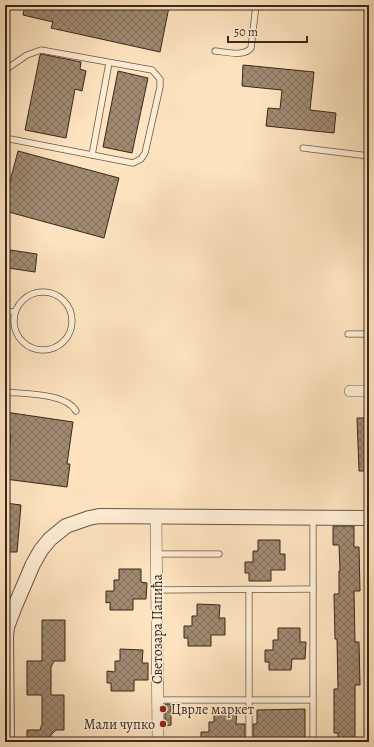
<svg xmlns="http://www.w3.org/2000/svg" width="374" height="747" font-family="Alegreya,serif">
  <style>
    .building { fill: url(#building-cross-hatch); stroke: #3a271c }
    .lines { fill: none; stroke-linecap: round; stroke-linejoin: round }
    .service-casing { stroke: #6b5645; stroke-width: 7 }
    .minor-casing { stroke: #6b5645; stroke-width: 12 }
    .tertiary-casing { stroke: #6b5645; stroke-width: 16 }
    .service { stroke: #feedd5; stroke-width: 5.5 }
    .minor { stroke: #feedd5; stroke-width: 11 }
    .tertiary { stroke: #feedd5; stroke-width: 14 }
    .poi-dot { fill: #8f2418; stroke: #feedd5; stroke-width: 1.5 }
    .labels { text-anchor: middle; stroke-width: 3; stroke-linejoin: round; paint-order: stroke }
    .street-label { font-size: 14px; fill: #3a271c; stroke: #feedd5 }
    .poi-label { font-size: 14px; fill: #3a271c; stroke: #feedd5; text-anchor: start }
  </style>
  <defs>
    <pattern id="building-cross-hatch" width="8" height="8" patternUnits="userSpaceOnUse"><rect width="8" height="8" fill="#9f8971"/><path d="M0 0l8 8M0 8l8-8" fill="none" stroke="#83705c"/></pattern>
  </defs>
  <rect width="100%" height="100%" fill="#fde3bf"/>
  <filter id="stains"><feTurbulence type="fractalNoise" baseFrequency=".005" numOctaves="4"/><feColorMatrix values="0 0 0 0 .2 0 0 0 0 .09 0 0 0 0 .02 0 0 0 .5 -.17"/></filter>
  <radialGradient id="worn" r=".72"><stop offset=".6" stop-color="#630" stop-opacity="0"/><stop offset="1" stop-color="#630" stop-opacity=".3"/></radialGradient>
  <!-- building -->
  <g class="building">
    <polygon points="25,5 159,5 169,7 160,52 51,28 53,22 23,15"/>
    <polygon points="41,54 81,62 80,69 86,71 82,91 75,89 66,138 25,130 40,55"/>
    <polygon points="243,65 314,72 310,110 336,113 334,133 266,126 268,108 280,109 282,90 242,86"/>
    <polygon points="118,71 148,78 132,153 103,147"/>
    <polygon points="18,151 119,178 104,238 5,211 5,200"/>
    <polygon points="10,250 37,254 35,272 8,268"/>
    <polygon points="5,412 73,422 67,464 70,464 67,487 5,479 5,456 8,456 11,436 5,435"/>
    <polygon points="357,418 369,418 369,471 359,471"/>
    <polygon points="5,503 21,505 17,552 5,552"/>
    <polygon points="333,526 354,526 354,547 359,547 360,591 354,591 355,642 359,642 360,685 355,685 355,742 338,742 338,733 334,733 334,689 338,689 337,639 335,639 334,594 339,594 339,571 340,571 339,545 333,545"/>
    <polygon points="258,540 280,540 280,554 285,554 285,570 271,570 271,581 249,581 249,573 245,573 245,562 253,562 253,551 258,551"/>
    <polygon points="119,569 141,569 141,582 147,583 146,599 133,599 133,610 110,610 110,602 106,603 106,591 114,591 114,580 119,580"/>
    <polygon points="197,604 220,605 219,618 225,618 225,635 211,635 211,646 188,646 188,638 184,638 184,626 192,626 192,616 197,616"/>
    <polygon points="42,620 65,620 65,661 54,661 51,667 51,695 64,695 64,730 56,730 51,735 51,742 27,742 27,730 40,730 42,724 42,695 27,695 27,661 42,661"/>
    <polygon points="278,628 300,628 300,642 306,642 305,659 292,659 291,670 269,670 269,662 265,662 265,650 273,650 273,640 278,640"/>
    <polygon points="120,649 143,650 142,663 148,663 148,680 134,680 134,691 111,691 111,683 107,683 107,671 115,672 115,661 120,661"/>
    <polygon points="165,704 171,704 171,725 165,726"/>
    <polygon points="305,709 305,742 253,741 253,724 257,724 257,710"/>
    <polygon points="214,710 237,711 236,724 245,724 245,741 201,742 201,732 209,732 209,722 214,722"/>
  </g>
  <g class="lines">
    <!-- service casing -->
    <g class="service-casing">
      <g id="service">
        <polyline points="174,5 178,6"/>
        <path d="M215,51c11,1 29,6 36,-3l5,-43"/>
        <polyline points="5,70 27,55 41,50 152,70 160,79 160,87 145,153 141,159 133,163 5,138"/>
        <polyline points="5,81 7,69"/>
        <polyline points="303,148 369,156"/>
        <polyline points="92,155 109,63"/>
        <circle cx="43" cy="321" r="29"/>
        <polyline points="5,311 15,312"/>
        <polyline points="348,334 369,334"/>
        <path d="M5,392c20,2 61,1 71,19"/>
        <polyline points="313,518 313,742"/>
        <polyline points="157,554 219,554"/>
        <polyline points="157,590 313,589"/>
        <polyline points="249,590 249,742"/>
        <polyline points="158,700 312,700"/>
      </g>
    </g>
    <!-- minor casing -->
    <g class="minor-casing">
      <g id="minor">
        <polyline points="350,391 369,391"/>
        <polyline points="156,516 158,742"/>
      </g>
    </g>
    <!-- tertiary casing -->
    <g class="tertiary-casing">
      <polyline id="tertiary" points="7,742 6,636 7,627 15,606 33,564 41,550 50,539 66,526 89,518 99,516 369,518"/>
    </g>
    <!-- service -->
    <use href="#service" class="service"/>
    <!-- minor -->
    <use href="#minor" class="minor"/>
    <!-- tertiary -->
    <use href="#tertiary" class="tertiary"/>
  </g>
  <!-- markers -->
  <g class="poi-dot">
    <circle cx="163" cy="709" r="4"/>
    <circle cx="163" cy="724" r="4"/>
  </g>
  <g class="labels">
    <!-- street labels -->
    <g class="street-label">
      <text transform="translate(157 629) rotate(-90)" y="5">Светозара Папића</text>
    </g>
    <!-- poi labels -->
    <g class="poi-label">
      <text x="171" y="714">Цврле маркет</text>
      <text x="155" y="729" text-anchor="end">Мали чупко</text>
    </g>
  </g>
  <!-- margin -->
  <rect width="374" height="747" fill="none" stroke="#fde3bf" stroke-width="20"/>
  <rect x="6" y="6" width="362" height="735" fill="none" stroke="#3a271c" stroke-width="2"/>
  <rect x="10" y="10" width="354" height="727" fill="none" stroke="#3a271c"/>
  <!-- scale -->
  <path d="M228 36v6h79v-6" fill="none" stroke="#3a271c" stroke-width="2"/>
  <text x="234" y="36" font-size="12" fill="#3a271c" stroke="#feedd5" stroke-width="3" paint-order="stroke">50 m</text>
  <rect width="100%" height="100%" filter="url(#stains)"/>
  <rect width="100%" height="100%" fill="url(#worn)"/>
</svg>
